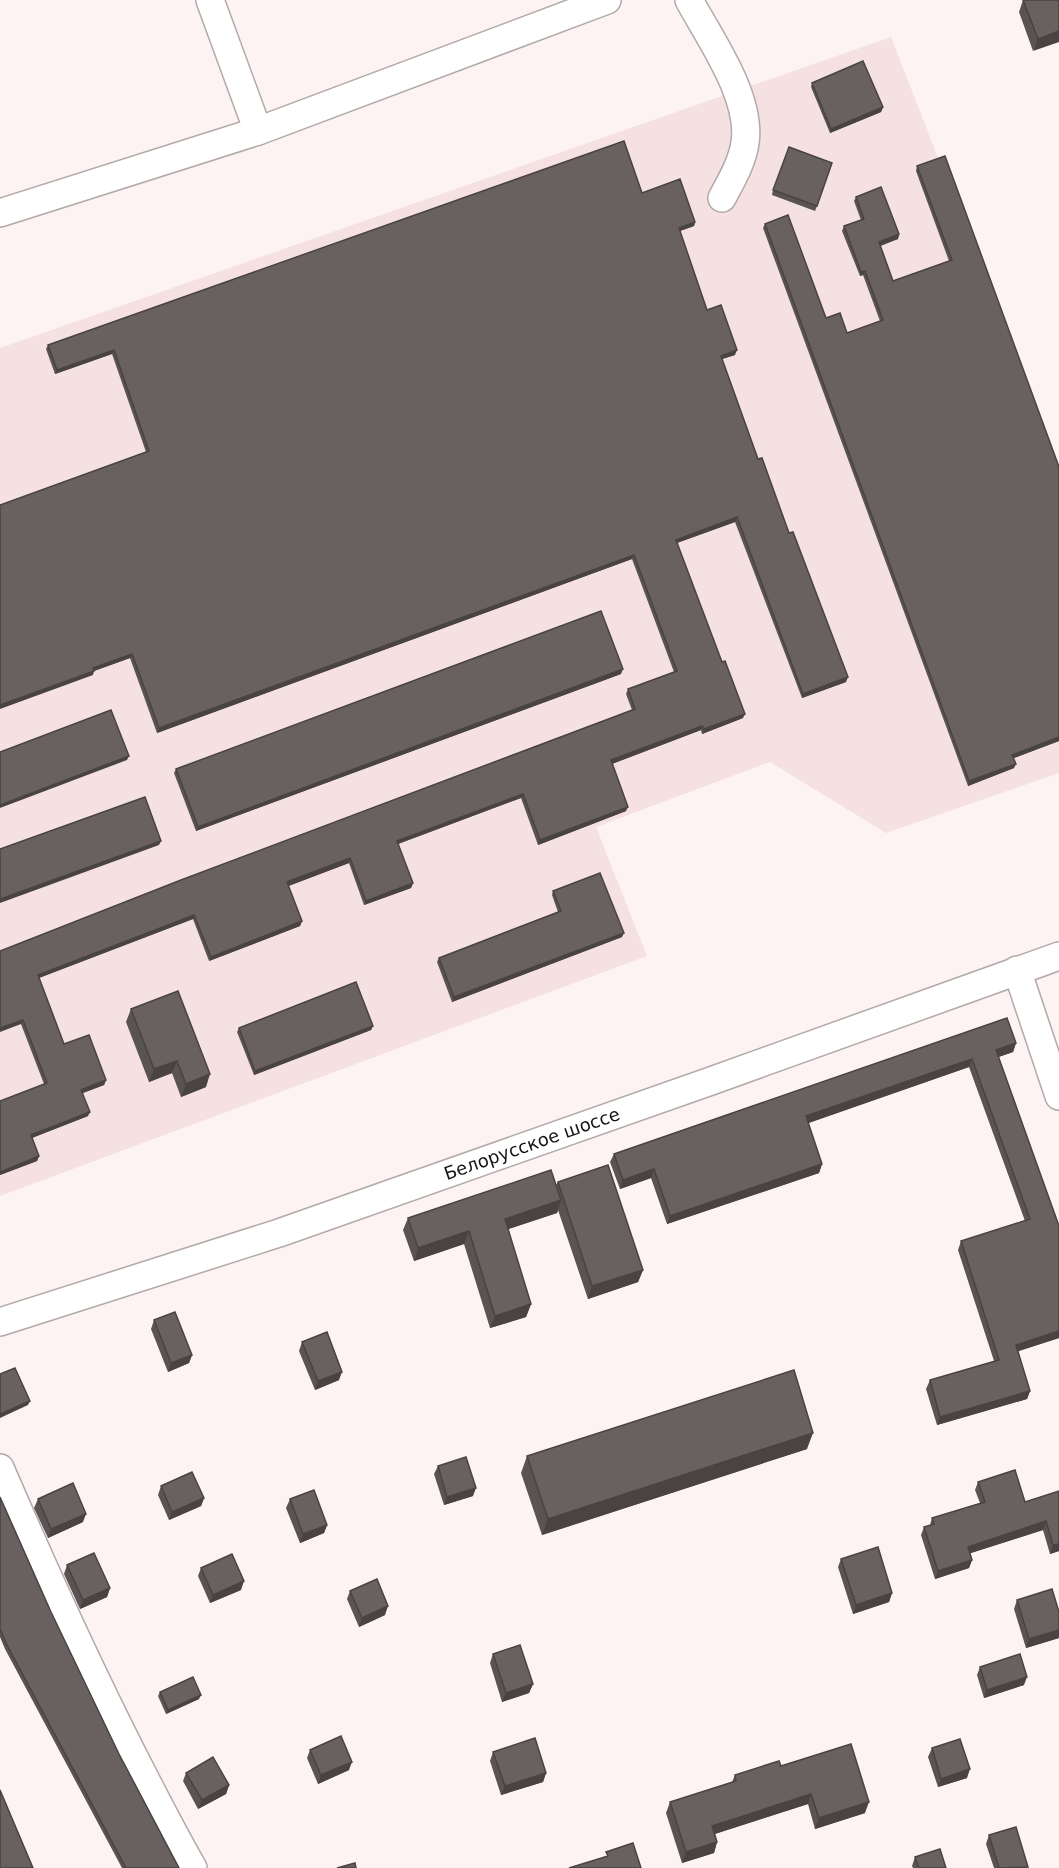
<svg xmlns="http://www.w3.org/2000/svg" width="1059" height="1868" font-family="'DejaVu Sans',sans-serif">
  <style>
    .built { fill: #f5e1e1 }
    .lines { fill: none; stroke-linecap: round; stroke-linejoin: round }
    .minor-casing { stroke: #b3a9a9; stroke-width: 30 }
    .minor { stroke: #fff; stroke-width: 27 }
    .wall { fill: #5a5353 }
    .shaded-wall { fill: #4a4343 }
    .building { fill: #696060; stroke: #4a4343; stroke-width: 1.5 }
    .labels { text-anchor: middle; stroke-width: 6; stroke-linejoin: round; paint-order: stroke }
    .street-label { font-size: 18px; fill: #161313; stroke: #fef3f3 }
  </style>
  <rect width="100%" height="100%" fill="#fef3f3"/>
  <!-- built -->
  <polygon class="built" points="891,37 1059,468 1059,773 886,833 770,762 596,827 647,956 0,1196 0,348"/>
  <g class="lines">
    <!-- minor casing -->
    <g class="minor-casing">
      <g id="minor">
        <polyline points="210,0 258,131"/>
        <path d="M689,0c21,39 63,97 56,143 -3,20 -14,38 -23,55"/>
        <polyline points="0,213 258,131 607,0"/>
        <polyline points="1017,970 1059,1096"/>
        <path id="s1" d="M0,1322l279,-89 432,-152 348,-125"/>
        <path d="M0,1468c41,95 84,190 131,283 20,39 40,79 62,117"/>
      </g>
    </g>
    <!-- minor -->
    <use href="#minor" class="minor"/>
  </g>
  <!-- wall -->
  <g class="wall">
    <polygon points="1023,0 1059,0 1033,51 1019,12"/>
    <polygon points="812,83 883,107 881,112 830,133 811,87"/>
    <polygon points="917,166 1059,467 1059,741 1014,758 1014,768 968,786 763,228 765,224 826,318 847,333 880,321 863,275 860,276 842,231 844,226 861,220 854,201 856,197 899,234 898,239 880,245 893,281 949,261 916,171"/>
    <polygon points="773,190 817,206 815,211 772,195"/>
    <polygon points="642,193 695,222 694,226 680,231 707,310 735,355 722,359 758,459 789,533 846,682 802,698 735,522 677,543 743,718 702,734 701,730 612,764 626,811 538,845 521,798 398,844 413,883 411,888 364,905 349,863 288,886 302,921 300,926 209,961 193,919 39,978 64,1044 106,1080 104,1085 83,1093 88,1116 32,1138 39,1156 37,1161 0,1175 44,1084 21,1024 0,951 632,710 626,694 628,689 674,672 632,559 157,733 130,658 94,671 93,675 146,452 112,354 55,374 46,349 48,345"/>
    <polygon points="621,674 196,831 174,773 176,769"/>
    <polygon points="553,891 622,937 452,1002 437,962 439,958 558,912 552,895"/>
    <polygon points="131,1009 206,1087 181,1097 172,1073 149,1082 126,1022"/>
    <polygon points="373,1026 371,1030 254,1075 237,1032 239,1028"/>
    <polygon points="1016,1043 1013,1052 998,1057 1059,1226 1059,1338 1018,1351 1030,1391 1027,1399 937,1425 926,1389 930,1380 994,1361 958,1250 961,1241 1025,1221 969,1067 808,1123 822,1164 819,1173 667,1224 651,1178 620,1189 610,1162 614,1154"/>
    <polygon points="558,1182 643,1270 638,1282 588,1299 558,1210 557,1213 508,1229 531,1304 526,1317 490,1328 464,1244 414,1261 403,1230 408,1218 556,1185"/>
    <polygon points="154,1320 192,1355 189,1363 168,1372 151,1329"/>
    <polygon points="302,1342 339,1380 315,1390 299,1351"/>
    <polygon points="807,1449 542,1535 521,1473 527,1456"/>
    <polygon points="438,1466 473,1496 444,1505 434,1474"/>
    <polygon points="978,1482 1025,1502 1059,1491 1059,1551 1050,1554 1043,1530 970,1553 972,1560 969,1568 935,1579 921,1535 924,1527 930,1525 932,1518 980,1503 975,1490"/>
    <polygon points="161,1486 204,1498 201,1506 169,1520 158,1495"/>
    <polygon points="0,1497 51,1612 119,1754 179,1868 122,1868 5,1649 0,1637"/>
    <polygon points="38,1499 83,1522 48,1538 34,1508"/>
    <polygon points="290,1499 327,1525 324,1533 300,1543 286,1508"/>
    <polygon points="841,1559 892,1593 889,1602 853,1614 838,1567"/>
    <polygon points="67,1565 110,1588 107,1597 80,1609 64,1574"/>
    <polygon points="201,1568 241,1590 210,1603 198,1576"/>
    <polygon points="350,1591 385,1615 359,1627 347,1599"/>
    <polygon points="1017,1600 1059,1612 1059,1638 1026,1648 1014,1609"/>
    <polygon points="493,1654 533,1684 529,1693 502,1702 490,1663"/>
    <polygon points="980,1667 1024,1685 984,1698 977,1675"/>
    <polygon points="160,1692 199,1699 166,1714 158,1696"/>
    <polygon points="932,1748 967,1778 938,1787 928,1757"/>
    <polygon points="310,1750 349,1770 318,1784 307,1758"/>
    <polygon points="493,1752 546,1773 543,1782 501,1795 490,1761"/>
    <polygon points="781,1766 865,1813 815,1829 808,1804 715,1834 717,1842 714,1853 682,1863 666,1813 670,1802 732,1782 735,1775"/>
    <polygon points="186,1773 229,1785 226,1794 198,1809 183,1781"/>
    <polygon points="989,1835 1028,1867 1028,1868 994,1868 986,1844"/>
    <polygon points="915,1857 946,1868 913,1868 912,1866"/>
  </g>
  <!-- shaded-wall -->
  <g class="shaded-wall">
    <polygon points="1059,31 1059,42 1033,51 1038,39"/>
    <polygon points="883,107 881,112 830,133 831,129"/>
    <polygon points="695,222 694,226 677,232 679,228"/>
    <polygon points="899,234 898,239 878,247 879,242"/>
    <polygon points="865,271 863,275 860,276 861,272"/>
    <polygon points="114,350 112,354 55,374 57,370"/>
    <polygon points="737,350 735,355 719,360 721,356"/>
    <polygon points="737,517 735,522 674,544 676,540"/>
    <polygon points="634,555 632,559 157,733 159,728"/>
    <polygon points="132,654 130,658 94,671 93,675 0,709 0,705 93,668"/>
    <polygon points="623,669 621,674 196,831 198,827"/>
    <polygon points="848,677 846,682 802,698 803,694"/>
    <polygon points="745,714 743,718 702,734 704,729"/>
    <polygon points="702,726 701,730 609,765 611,760"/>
    <polygon points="1059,737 1059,741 1011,759 1012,755"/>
    <polygon points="129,756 127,760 0,808 0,805"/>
    <polygon points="1016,764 1014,768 968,786 969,781"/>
    <polygon points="523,794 521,798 395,845 397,841"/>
    <polygon points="628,807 626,811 538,845 540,840"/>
    <polygon points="161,841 159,845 0,903 0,899"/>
    <polygon points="350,858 349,863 286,887 287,882"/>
    <polygon points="413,883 411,888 364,905 366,901"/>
    <polygon points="194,915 193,919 36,979 38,975"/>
    <polygon points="302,921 300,926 209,961 211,957"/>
    <polygon points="624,933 622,937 452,1002 454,997"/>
    <polygon points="23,1020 21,1024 0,1032 0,1028"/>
    <polygon points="373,1026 371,1030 254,1075 255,1071"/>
    <polygon points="1016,1043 1013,1052 993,1059 996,1050"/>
    <polygon points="972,1059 969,1067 803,1125 806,1116"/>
    <polygon points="177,1061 172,1073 149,1082 154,1069"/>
    <polygon points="210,1074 206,1087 181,1097 186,1084"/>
    <polygon points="106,1080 104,1085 80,1094 81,1090"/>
    <polygon points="90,1112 88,1116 29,1139 31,1135"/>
    <polygon points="39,1156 37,1161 0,1175 0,1172"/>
    <polygon points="822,1164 819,1173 667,1224 670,1216"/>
    <polygon points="654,1169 651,1178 620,1189 623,1180"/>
    <polygon points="561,1200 557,1213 500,1232 505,1219"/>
    <polygon points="469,1231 464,1244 414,1261 418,1248"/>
    <polygon points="643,1270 638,1282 588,1299 592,1286"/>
    <polygon points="531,1304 526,1317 490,1328 495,1316"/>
    <polygon points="1059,1331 1059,1338 1013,1353 1016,1345"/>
    <polygon points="192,1355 189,1363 168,1372 171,1363"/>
    <polygon points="342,1372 339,1380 315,1390 318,1381"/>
    <polygon points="1030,1391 1027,1399 937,1425 940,1417"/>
    <polygon points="30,1401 28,1405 0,1418 0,1414"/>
    <polygon points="813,1433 807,1449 542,1535 548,1519"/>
    <polygon points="476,1488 473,1496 444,1505 447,1497"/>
    <polygon points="204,1498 201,1506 169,1520 172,1512"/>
    <polygon points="86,1514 83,1522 48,1538 51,1529"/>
    <polygon points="1046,1521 1043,1530 965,1555 968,1547"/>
    <polygon points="327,1525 324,1533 300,1543 303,1534"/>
    <polygon points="1059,1544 1059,1551 1050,1554 1053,1545"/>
    <polygon points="972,1560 969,1568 935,1579 938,1571"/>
    <polygon points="244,1581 241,1590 210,1603 213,1595"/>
    <polygon points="110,1588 107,1597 80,1609 83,1600"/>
    <polygon points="892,1593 889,1602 853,1614 856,1605"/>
    <polygon points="388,1606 385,1615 359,1627 362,1618"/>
    <polygon points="1059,1630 1059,1638 1026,1648 1029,1639"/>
    <polygon points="1027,1677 1024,1685 984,1698 987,1690"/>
    <polygon points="533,1684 529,1693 502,1702 506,1693"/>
    <polygon points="201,1695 199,1699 166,1714 168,1710"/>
    <polygon points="352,1762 349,1770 318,1784 321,1775"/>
    <polygon points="970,1769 967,1778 938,1787 941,1779"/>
    <polygon points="546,1773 543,1782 501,1795 505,1786"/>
    <polygon points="229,1785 226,1794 198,1809 202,1800"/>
    <polygon points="811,1794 808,1804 708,1836 712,1826"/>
    <polygon points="869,1802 865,1813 815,1829 819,1818"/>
    <polygon points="717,1842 714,1853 682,1863 686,1852"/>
  </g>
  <!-- building -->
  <g class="building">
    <polygon points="1023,0 1059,0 1059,31 1038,39"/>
    <polygon points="863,61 883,107 831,129 812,83"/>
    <polygon points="624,141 642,193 680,179 695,222 679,228 707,310 721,305 737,350 721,356 758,459 762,458 789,533 793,532 848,677 803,694 737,517 676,540 722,662 725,661 745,714 704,729 702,726 611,760 628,807 540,840 523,794 397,841 413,883 366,901 350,858 287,882 302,921 211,957 194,915 38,975 64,1044 89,1035 106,1080 81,1090 90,1112 31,1135 39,1156 0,1172 0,1101 47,1083 23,1020 0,1028 0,951 181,880 635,709 628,689 677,671 634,555 159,728 132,654 93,668 94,671 0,705 0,505 149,451 114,350 57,370 48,345"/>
    <polygon points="789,147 832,163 817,206 773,190"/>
    <polygon points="945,156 1059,467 1059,737 1012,755 1016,764 969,781 765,224 788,215 826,318 840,313 847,333 883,320 865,271 861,272 844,226 864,219 856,197 881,187 899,234 879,242 893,281 952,260 917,166"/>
    <polygon points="601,611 623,669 198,827 176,769"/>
    <polygon points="111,710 129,756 0,805 0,752"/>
    <polygon points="145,797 161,841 0,899 0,849"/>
    <polygon points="600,873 624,933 454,997 439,958 561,911 553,891"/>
    <polygon points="356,982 373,1026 255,1071 239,1028"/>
    <polygon points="178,991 210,1074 186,1084 177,1061 154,1069 131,1009"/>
    <polygon points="1007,1018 1016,1043 996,1050 1059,1226 1059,1331 1016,1345 1030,1391 940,1417 930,1380 999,1360 961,1241 1030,1219 972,1059 806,1116 822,1164 670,1216 654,1169 623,1180 614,1154"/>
    <polygon points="608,1165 643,1270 592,1286 558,1182"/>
    <polygon points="551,1170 561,1200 505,1219 531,1304 495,1316 469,1231 418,1248 408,1218"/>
    <polygon points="175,1312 192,1355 171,1363 154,1320"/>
    <polygon points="327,1332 342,1372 318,1381 302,1342"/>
    <polygon points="15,1368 30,1401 0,1414 0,1374"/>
    <polygon points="794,1370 813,1433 548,1519 527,1456"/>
    <polygon points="466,1457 476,1488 447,1497 438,1466"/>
    <polygon points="1015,1470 1025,1502 1059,1491 1059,1544 1053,1545 1046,1521 968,1547 972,1560 938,1571 924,1527 934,1524 932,1518 985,1502 978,1482"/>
    <polygon points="192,1472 204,1498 172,1512 161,1486"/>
    <polygon points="73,1483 86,1514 51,1529 38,1499"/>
    <polygon points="314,1490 327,1525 303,1534 290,1499"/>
    <polygon points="0,1497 51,1612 119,1754 179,1868 126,1868 7,1645 0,1629"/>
    <polygon points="878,1547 892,1593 856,1605 841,1559"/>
    <polygon points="94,1553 110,1588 83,1600 67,1565"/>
    <polygon points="232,1554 244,1581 213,1595 201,1568"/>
    <polygon points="377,1579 388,1606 362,1618 350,1591"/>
    <polygon points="1052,1589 1059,1612 1059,1630 1029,1639 1017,1600"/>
    <polygon points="520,1645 533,1684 506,1693 493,1654"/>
    <polygon points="1020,1654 1027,1677 987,1690 980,1667"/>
    <polygon points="193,1677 201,1695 168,1710 160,1692"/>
    <polygon points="341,1736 352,1762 321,1775 310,1750"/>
    <polygon points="535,1738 546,1773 505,1786 493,1752"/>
    <polygon points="960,1739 970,1769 941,1779 932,1748"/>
    <polygon points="851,1744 869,1802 819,1818 811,1794 712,1826 717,1842 686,1852 670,1802 736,1781 735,1775 779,1761 781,1766"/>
    <polygon points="213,1757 229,1785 202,1800 186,1773"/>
    <polygon points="0,1790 33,1868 0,1868"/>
    <polygon points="1016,1827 1028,1867 999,1868 989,1835"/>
    <polygon points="633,1843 641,1868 569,1868 608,1856 606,1852"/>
    <polygon points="940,1849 946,1868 919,1868 915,1857"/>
    <polygon points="355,1863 356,1868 337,1868"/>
  </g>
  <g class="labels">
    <!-- street labels -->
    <g class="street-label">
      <text dy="6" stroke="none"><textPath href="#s1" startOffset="561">Белорусское шоссе</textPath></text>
    </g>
  </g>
</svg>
